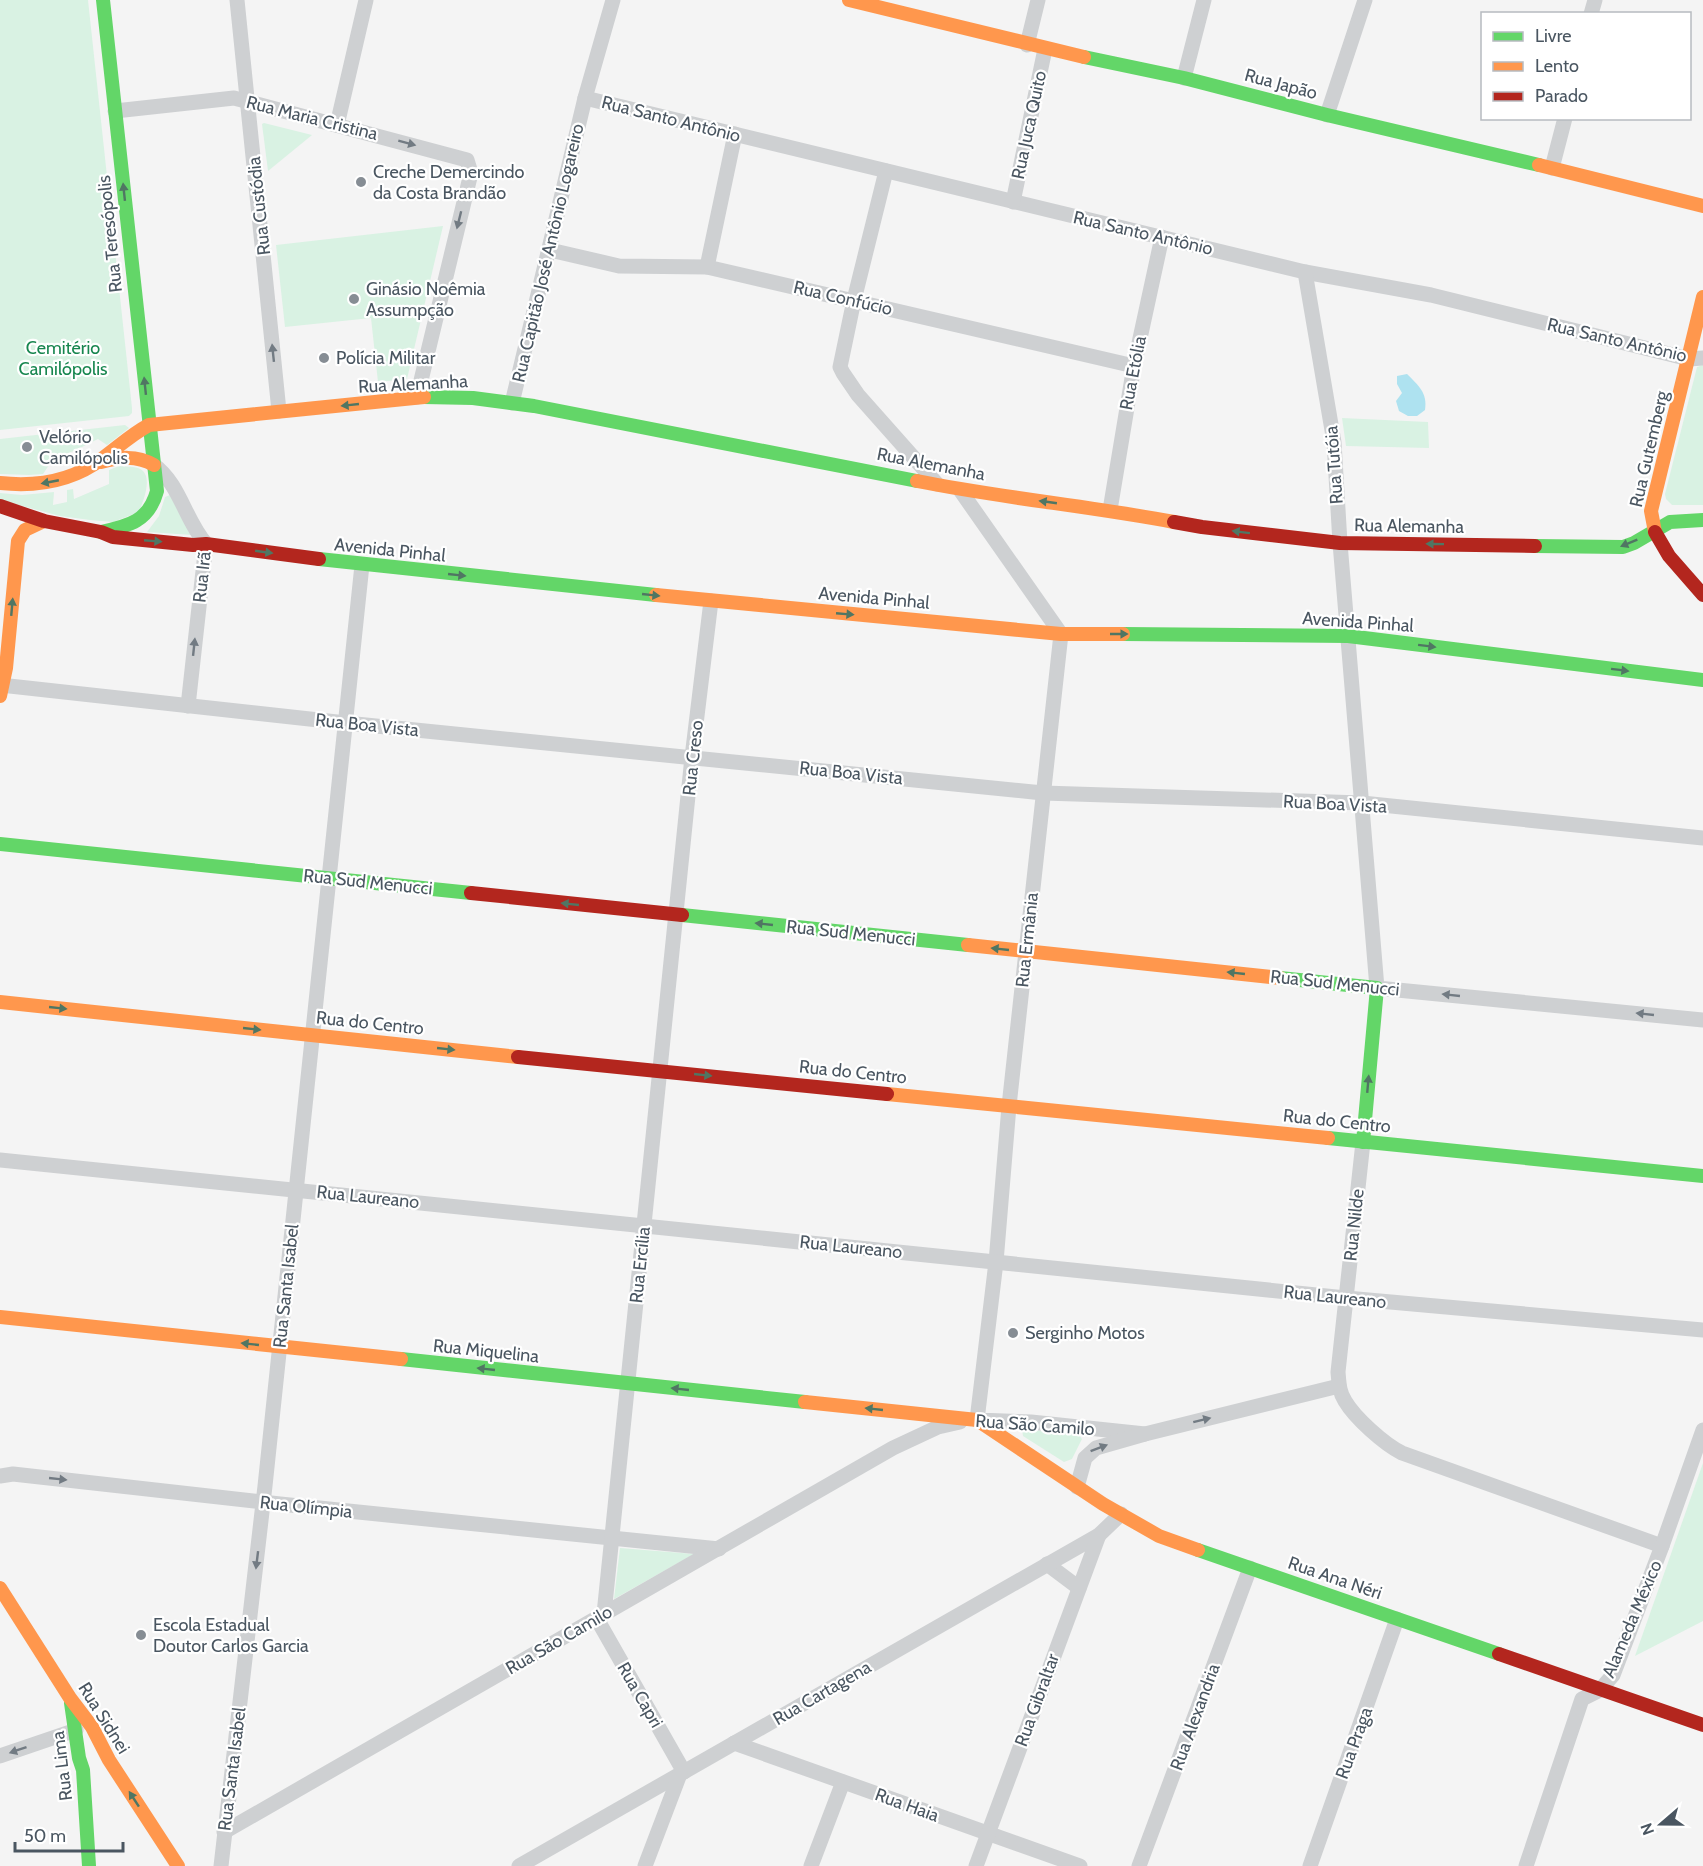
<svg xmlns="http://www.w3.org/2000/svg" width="1703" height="1866" font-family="Cabin,sans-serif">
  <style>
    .green { fill: #d9f2e3 }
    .water { fill: #aee2f0 }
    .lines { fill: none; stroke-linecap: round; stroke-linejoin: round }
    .street { stroke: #ced0d2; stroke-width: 15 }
    .fast { stroke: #63d668; stroke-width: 14 }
    .slow { stroke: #ff974d; stroke-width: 14 }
    .jam { stroke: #b3261e; stroke-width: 14 }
    .oneway { fill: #727b83 }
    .oneway2 { fill: #507663 }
    .poi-dot { fill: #868d94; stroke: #fff; stroke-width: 2 }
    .labels { text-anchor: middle; stroke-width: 4.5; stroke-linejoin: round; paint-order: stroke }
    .street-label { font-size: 18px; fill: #4a5661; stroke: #fff }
    .poi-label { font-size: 18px; fill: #4a5661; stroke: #fff; text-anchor: start }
    .park-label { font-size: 18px; fill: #17864f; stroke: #fff }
  </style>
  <rect width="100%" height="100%" fill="#f4f4f4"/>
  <!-- green -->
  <g class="green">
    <polygon points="0,0 88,0 132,408 132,413 129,416 0,430"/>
    <polygon points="264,123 312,135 268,171 262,124"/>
    <polygon points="443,226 407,379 378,382 371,318 285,327 276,245"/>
    <polygon points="1703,365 1703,505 1672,505 1666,499 1665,494 1697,367"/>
    <polygon points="1342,418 1428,422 1429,448 1346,446"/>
    <polygon points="125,425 129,428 107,445 98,439 76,450 53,459 43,474 29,475 0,474 0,439"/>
    <path d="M119,466c5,1 13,0 19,2 17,6 5,33 1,44l-26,10 -23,-2 -30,-4 -60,-16v-7l22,2 32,-3 -1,13 14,-3v-12l6,-1 1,10 35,-15v-14z"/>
    <polygon points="170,495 171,497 192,535 147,532 159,516 165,497"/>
    <polygon points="1022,1429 1078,1434 1082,1439 1072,1459 1064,1462 1023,1436"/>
    <polygon points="1703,1463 1703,1621 1635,1656"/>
    <polygon points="620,1548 694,1554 614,1599"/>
  </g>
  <!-- water -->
  <path class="water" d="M1407,374c11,11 21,19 18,36l-8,6h-9l-9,-5 -3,-10 6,-8 -5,-9v-8z"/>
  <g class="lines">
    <!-- street -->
    <g class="street">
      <polyline points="237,0 279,411"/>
      <polyline points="1591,14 1595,0"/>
      <polyline points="1027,45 1038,0"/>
      <polyline points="1184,78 1204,0"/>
      <polyline points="585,98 1305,272 1431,295 1689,359 1703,358"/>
      <polyline points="115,111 234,98 467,160 471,173 417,397"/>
      <polyline points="1327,115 1365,0"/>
      <polyline points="337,125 366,0"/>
      <polyline points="1552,168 1565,118"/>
      <polyline points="886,171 854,300 840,367 843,373 858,395 937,484"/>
      <polyline points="1013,202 1045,49"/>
      <polyline points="550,250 619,266 707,267 1134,366"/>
      <polyline points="707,267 735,134"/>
      <polyline points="1305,272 1334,442 1340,543 1377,988 1703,1020"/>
      <polyline points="512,403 585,98 613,0"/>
      <path d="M154,465c26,19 31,55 52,79l-18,162"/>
      <polyline points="960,490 1061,634 1009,1106 996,1262 977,1420 1031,1422 1145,1434"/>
      <polyline points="1110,510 1134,366 1162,237"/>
      <polyline points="0,685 346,723 1043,793 1362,803 1703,838"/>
      <path d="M1363,1142l-25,230c1,11 1,20 7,29 10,17 39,43 57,52l260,93"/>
      <polyline points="0,1160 1346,1298 1703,1330"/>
      <polyline points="0,1476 13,1474 280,1504 719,1549"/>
      <polyline points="1077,1487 1085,1458 1096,1448 1145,1434 1339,1386"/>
      <polyline points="1047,1564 1079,1588"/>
      <polyline points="604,1614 692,757 711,601"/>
      <polyline points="597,1619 684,1772"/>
      <polyline points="734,1743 1080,1866"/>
      <polyline points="0,1756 76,1730"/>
      <polyline points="224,1832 893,1448 938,1427 960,1422"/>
      <polyline points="221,1866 265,1486 362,565"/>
      <polyline points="519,1866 1099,1535 1121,1514"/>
      <polyline points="645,1866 680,1774"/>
      <polyline points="811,1866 843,1782"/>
      <polyline points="976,1866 1099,1535"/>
      <polyline points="1139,1866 1250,1568"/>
      <polyline points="1310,1866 1397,1619"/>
      <polyline points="1526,1866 1582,1699 1600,1690 1613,1675 1662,1546 1703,1430"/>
    </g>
    <!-- fast -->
    <g class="fast">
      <polyline points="1084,57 1184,78 1327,115 1539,165"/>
      <polyline points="424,397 473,398 534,406 917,481"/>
      <path d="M101,532c28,-6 48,-11 56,-41l-54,-491"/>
      <polyline points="1535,546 1623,547 1634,543 1670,522 1703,520"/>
      <polyline points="319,559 656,595"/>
      <polyline points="1123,634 1348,636 1703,680"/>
      <polyline points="0,844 471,893"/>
      <polyline points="682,915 968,945"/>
      <polyline points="1280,978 1377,988 1363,1142"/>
      <polyline points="1328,1138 1703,1176"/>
      <polyline points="401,1359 805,1402"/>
      <polyline points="1198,1550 1499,1654"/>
      <polyline points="71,1703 79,1758 83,1770 89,1866"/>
    </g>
    <!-- slow -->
    <g class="slow">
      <polyline points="849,0 1084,57"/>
      <polyline points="1539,165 1703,206"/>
      <path d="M101,462c19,-5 35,-7 53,3"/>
      <path d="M917,481c85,17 172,25 257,41"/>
      <path d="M0,483c37,4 73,-2 103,-25 15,-11 29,-24 46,-33l275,-28"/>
      <polyline points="1655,532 1651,511 1703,297"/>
      <polyline points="656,595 1061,634 1123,634"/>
      <polyline points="0,696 6,668 18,541 25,530 44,521"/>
      <polyline points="968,945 1280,978"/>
      <polyline points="0,1002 518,1057"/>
      <polyline points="887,1094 1328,1138"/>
      <polyline points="0,1317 401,1359"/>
      <polyline points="805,1402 977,1420 1103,1504 1159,1536 1198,1550"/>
      <polyline points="0,1588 70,1698 92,1727 109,1760 178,1866"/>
    </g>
    <!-- jam -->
    <g class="jam">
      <polyline points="0,506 44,521 101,532 113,537 193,545 206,544 319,559"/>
      <polyline points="1174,522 1202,527 1340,543 1535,546"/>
      <polyline points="1655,532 1669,556 1703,595"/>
      <polyline points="471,893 682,915"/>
      <polyline points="518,1057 887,1094"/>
      <polyline points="1499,1654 1703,1725"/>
    </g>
  </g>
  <!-- one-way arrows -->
  <defs><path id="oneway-solid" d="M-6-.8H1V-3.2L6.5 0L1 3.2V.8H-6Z" transform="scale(1.5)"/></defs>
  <g class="oneway">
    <use href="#oneway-solid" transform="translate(407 143) rotate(15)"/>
    <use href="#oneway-solid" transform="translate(459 220) rotate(104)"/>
    <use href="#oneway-solid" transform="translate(273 353) rotate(-96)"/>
    <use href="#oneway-solid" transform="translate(194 647) rotate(-84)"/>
    <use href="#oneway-solid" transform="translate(1451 995) rotate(-174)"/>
    <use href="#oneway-solid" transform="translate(1645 1014) rotate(-174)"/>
    <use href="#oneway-solid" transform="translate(1202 1420) rotate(-14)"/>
    <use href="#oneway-solid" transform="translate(1099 1448) rotate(-21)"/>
    <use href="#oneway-solid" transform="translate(58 1479) rotate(6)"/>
    <use href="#oneway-solid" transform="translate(257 1560) rotate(97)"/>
    <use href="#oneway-solid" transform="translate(18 1750) rotate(161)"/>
  </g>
  <g class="oneway2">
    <use href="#oneway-solid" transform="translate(124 192) rotate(-96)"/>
    <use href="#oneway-solid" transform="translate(145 386) rotate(-96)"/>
    <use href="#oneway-solid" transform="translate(350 405) rotate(174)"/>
    <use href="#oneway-solid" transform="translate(50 482) rotate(169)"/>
    <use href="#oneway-solid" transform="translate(1048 502) rotate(-172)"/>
    <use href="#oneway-solid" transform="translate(1241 532) rotate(-173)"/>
    <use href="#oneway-solid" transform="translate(153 541) rotate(5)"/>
    <use href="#oneway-solid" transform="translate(1629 543) rotate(158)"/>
    <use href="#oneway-solid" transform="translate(1435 544) rotate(-179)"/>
    <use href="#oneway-solid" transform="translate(264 552) rotate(8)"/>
    <use href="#oneway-solid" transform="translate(457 575) rotate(6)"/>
    <use href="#oneway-solid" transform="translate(651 595) rotate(6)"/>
    <use href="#oneway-solid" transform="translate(12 607) rotate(-85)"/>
    <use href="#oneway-solid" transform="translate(845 614) rotate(5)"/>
    <use href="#oneway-solid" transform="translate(1119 634)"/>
    <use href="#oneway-solid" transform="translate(1427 646) rotate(7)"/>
    <use href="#oneway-solid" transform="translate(1620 670) rotate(7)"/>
    <use href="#oneway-solid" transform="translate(570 904) rotate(-174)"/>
    <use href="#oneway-solid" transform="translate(764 924) rotate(-174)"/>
    <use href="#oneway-solid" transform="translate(1000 949) rotate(-174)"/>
    <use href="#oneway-solid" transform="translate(1236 973) rotate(-174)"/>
    <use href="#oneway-solid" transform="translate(58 1008) rotate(6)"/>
    <use href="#oneway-solid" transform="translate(252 1029) rotate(6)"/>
    <use href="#oneway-solid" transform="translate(446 1049) rotate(6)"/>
    <use href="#oneway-solid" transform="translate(703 1075) rotate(6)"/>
    <use href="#oneway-solid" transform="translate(1368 1084) rotate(-85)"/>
    <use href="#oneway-solid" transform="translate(250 1344) rotate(-174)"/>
    <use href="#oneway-solid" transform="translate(486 1369) rotate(-174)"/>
    <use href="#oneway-solid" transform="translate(680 1389) rotate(-174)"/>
    <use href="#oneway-solid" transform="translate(874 1409) rotate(-174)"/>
    <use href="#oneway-solid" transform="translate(134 1799) rotate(-123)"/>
  </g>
  <!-- markers -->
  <g class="poi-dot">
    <circle cx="361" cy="182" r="6"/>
    <circle cx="354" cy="299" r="6"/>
    <circle cx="324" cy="358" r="6"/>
    <circle cx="27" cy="447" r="6"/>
    <circle cx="1013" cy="1333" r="6"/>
    <circle cx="141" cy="1635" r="6"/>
  </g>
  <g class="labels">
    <!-- street labels -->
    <g class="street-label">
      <text transform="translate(1281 84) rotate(15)" y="6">Rua Japão</text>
      <text transform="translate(312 118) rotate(14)" y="6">Rua Maria Cristina</text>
      <text transform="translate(671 119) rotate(14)" y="6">Rua Santo Antônio</text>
      <text transform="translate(1029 125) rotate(-78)" y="6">Rua Juca Quito</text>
      <text transform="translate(259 206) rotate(-96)" y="6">Rua Custódia</text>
      <text transform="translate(1143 233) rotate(13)" y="6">Rua Santo Antônio</text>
      <text transform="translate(110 234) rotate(-96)" y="6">Rua Teresópolis</text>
      <text transform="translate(548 253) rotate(-77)" y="6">Rua Capitão José Antônio Logareiro</text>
      <text transform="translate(843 298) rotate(13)" y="6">Rua Confúcio</text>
      <text transform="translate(1617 340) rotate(13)" y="6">Rua Santo Antônio</text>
      <text transform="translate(1133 373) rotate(-79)" y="6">Rua Etólia</text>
      <text transform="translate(413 384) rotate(-3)" y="6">Rua Alemanha</text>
      <text transform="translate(1649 449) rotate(-77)" y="6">Rua Gutemberg</text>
      <text transform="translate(931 464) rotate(11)" y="6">Rua Alemanha</text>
      <text transform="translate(1334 465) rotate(-94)" y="6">Rua Tutóia</text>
      <text transform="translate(1409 526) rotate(1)" y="6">Rua Alemanha</text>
      <text transform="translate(390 550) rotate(6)" y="6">Avenida Pinhal</text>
      <text transform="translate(202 577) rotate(-84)" y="6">Rua Irã</text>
      <text transform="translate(874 598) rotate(5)" y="6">Avenida Pinhal</text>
      <text transform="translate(1358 622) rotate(4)" y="6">Avenida Pinhal</text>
      <text transform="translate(367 725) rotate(6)" y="6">Rua Boa Vista</text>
      <text transform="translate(693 758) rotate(-84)" y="6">Rua Creso</text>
      <text transform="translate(851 773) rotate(6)" y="6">Rua Boa Vista</text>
      <text transform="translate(1335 804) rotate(3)" y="6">Rua Boa Vista</text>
      <text transform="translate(368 882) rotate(6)" y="6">Rua Sud Menucci</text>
      <text transform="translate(851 933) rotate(6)" y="6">Rua Sud Menucci</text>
      <text transform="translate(1027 940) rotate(-84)" y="6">Rua Ermânia</text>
      <text transform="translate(1335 983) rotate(6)" y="6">Rua Sud Menucci</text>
      <text transform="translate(370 1023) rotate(6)" y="6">Rua do Centro</text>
      <text transform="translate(853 1072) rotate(6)" y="6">Rua do Centro</text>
      <text transform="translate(1337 1121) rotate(6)" y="6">Rua do Centro</text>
      <text transform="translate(368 1197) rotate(6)" y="6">Rua Laureano</text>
      <text transform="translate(1354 1225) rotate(-84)" y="6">Rua Nilde</text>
      <text transform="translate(851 1247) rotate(6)" y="6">Rua Laureano</text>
      <text transform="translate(640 1265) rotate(-84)" y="6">Rua Ercília</text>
      <text transform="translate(286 1286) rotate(-84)" y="6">Rua Santa Isabel</text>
      <text transform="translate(1335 1297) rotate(6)" y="6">Rua Laureano</text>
      <text transform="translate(486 1351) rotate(6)" y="6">Rua Miquelina</text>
      <text transform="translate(1035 1425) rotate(4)" y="6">Rua São Camilo</text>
      <text transform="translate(306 1507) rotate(6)" y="6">Rua Olímpia</text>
      <text transform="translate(1335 1578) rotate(19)" y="6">Rua Ana Néri</text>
      <text transform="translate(1632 1619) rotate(-67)" y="6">Alameda México</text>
      <text transform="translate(559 1640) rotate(-30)" y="6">Rua São Camilo</text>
      <text transform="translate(822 1693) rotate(-30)" y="6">Rua Cartagena</text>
      <text transform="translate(640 1695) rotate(60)" y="6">Rua Capri</text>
      <text transform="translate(1037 1700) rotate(-70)" y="6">Rua Gibraltar</text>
      <text transform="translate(1195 1717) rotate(-70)" y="6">Rua Alexandria</text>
      <text transform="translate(104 1718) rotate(58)" y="6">Rua Sidnei</text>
      <text transform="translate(1354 1743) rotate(-70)" y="6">Rua Praga</text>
      <text transform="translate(62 1766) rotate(-97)" y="6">Rua Lima</text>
      <text transform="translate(232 1769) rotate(-83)" y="6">Rua Santa Isabel</text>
      <text transform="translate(907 1805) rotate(20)" y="6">Rua Haia</text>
    </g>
    <!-- poi labels -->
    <g class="poi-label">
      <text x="373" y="178">Creche Demercindo<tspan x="373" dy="21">da Costa Brandão</tspan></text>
      <text x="366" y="295">Ginásio Noêmia<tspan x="366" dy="21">Assumpção</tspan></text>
      <text x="336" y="364">Polícia Militar</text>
      <text x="39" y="443">Velório<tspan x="39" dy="21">Camilópolis</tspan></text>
      <text x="1025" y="1339">Serginho Motos</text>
      <text x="153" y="1631">Escola Estadual<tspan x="153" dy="21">Doutor Carlos Garcia</tspan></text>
    </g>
    <!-- park labels -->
    <g class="park-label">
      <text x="63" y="354">Cemitério<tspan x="63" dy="21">Camilópolis</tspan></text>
    </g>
  </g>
  <!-- legend -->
  <rect x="1481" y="12" width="210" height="108" fill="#ffffff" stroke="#b7bbc0" stroke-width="1.5"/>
  <rect x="1493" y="32" width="30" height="9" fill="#63d668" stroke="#b7bbc0" stroke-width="1.5"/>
  <text x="1535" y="42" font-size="18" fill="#4a5661">Livre</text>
  <rect x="1493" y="62" width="30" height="9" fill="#ff974d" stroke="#b7bbc0" stroke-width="1.5"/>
  <text x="1535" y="72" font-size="18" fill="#4a5661">Lento</text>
  <rect x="1493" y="92" width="30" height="9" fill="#b3261e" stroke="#b7bbc0" stroke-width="1.5"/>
  <text x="1535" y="102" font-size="18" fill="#4a5661">Parado</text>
  <!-- north arrow -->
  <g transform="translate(1661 1824) rotate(250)" stroke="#ffffff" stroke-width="4.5" paint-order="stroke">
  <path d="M0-4.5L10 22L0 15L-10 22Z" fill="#4a5661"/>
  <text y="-9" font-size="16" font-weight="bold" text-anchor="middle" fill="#4a5661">N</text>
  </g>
  <!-- scale -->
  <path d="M15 1842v9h108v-9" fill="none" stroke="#4a5661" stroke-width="3"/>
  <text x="24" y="1842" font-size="18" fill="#4a5661" stroke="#ffffff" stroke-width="4.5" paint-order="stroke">50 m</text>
</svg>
